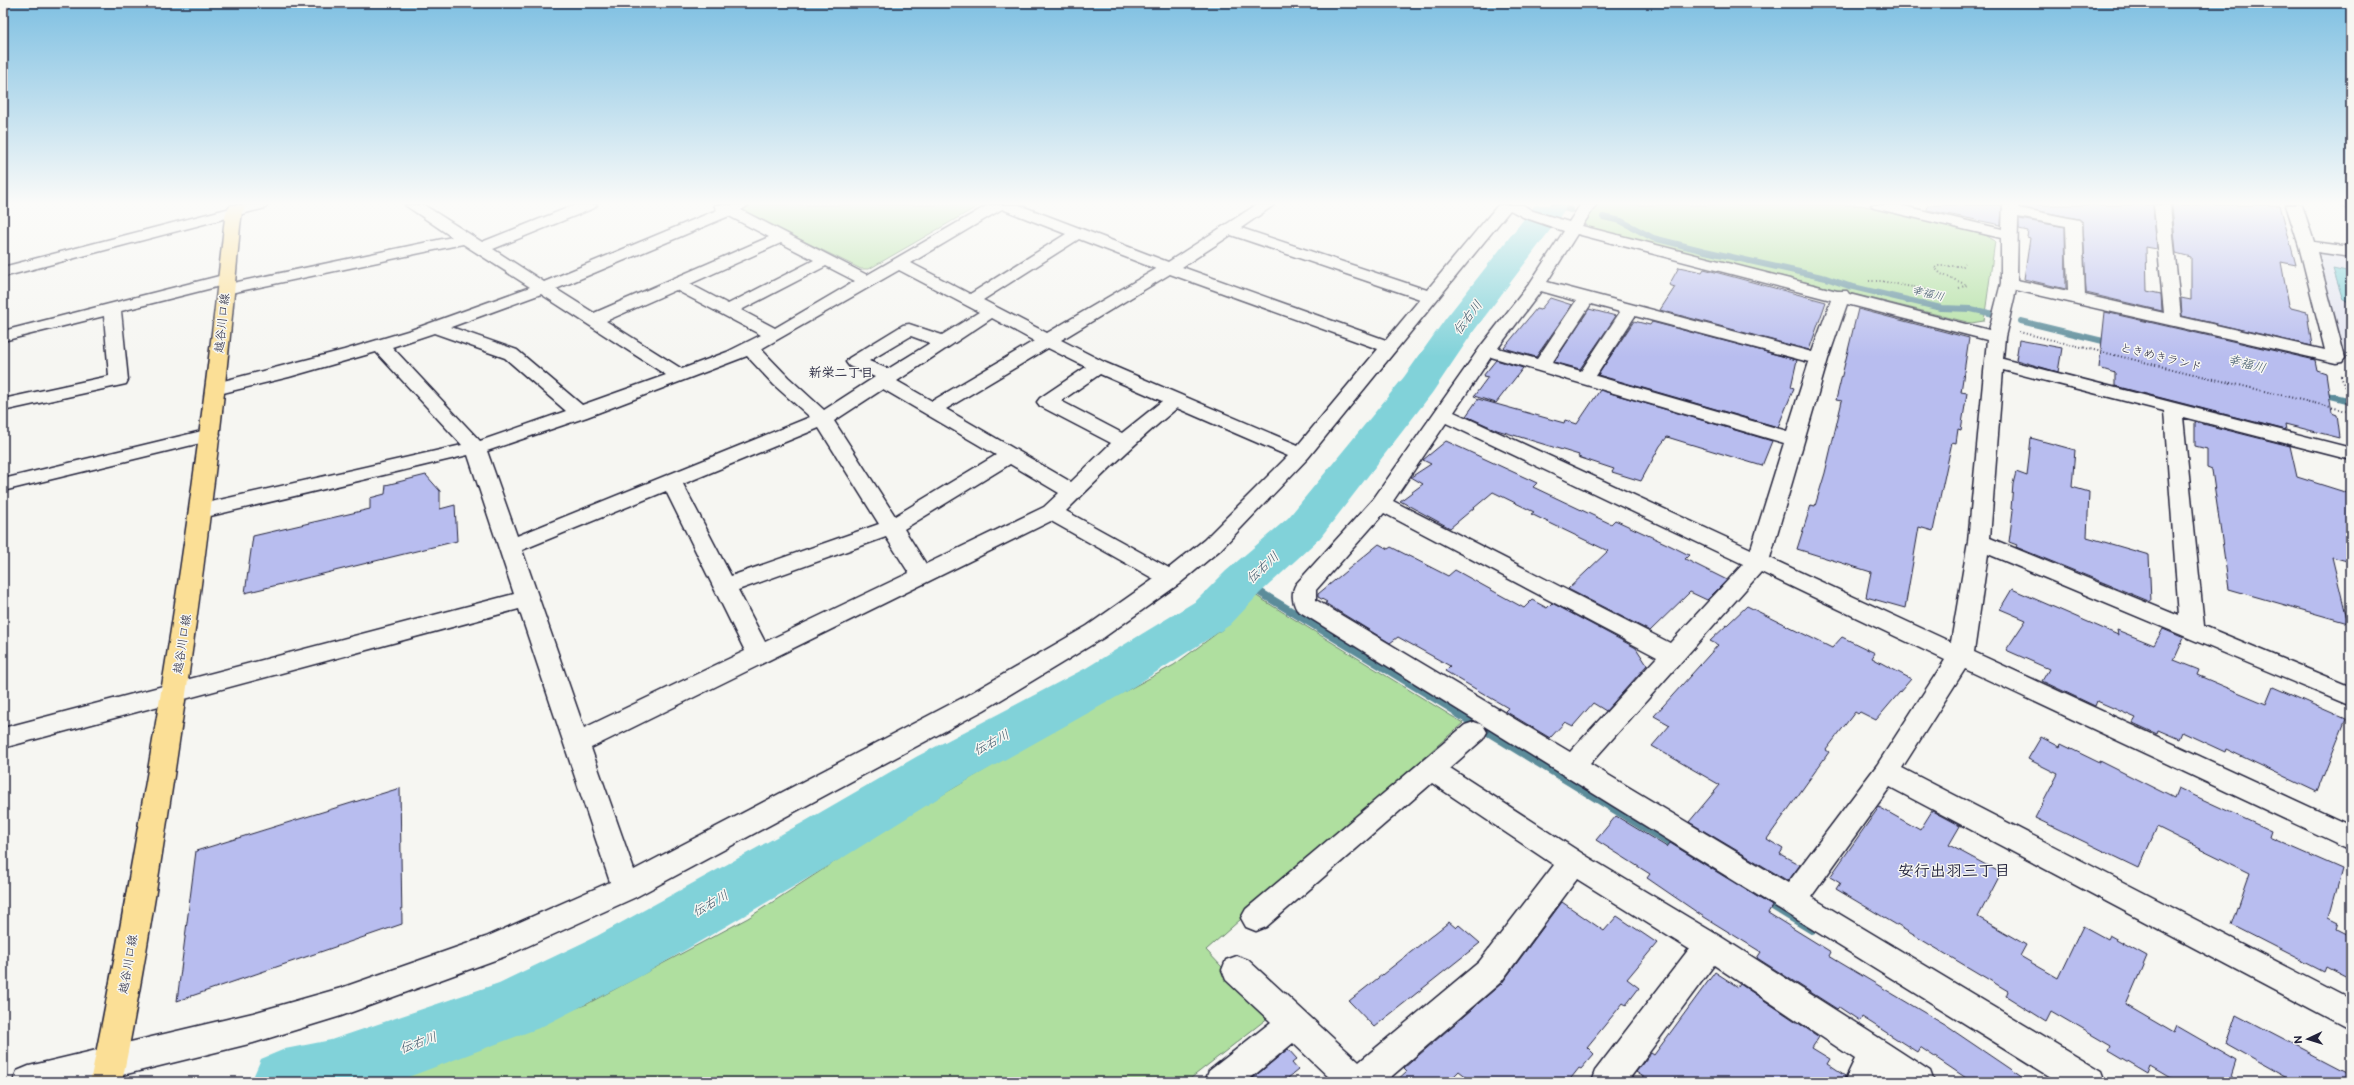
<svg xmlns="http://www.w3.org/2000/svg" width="2354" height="1085" font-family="'Balsamiq Sans','Klee One',sans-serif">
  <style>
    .built { fill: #e3e5f1 }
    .green { fill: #afdf9f; stroke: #68806d }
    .water { fill: #81d2d9; stroke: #5b8c9a }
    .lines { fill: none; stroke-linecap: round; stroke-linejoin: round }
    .stream-far2 { stroke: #5b8c9a; stroke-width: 6 }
    .stream-far1 { stroke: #5b8c9a; stroke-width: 8 }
    .stream { stroke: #5b8c9a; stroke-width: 10 }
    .river { fill: #81d2d9; fill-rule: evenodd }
    .building { fill: #b8bdef; stroke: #22223b }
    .minor-casing { stroke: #22223b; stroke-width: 3 }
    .major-casing { stroke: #22223b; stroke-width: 3 }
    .path { stroke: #22223b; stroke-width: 2; stroke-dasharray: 1 2.5; stroke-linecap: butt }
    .minor { fill: #f6f6f2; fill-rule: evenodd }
    .major { fill: #fbdf96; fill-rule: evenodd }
    .path-bridge { stroke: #22223b; stroke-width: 2; stroke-dasharray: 1 2.5; stroke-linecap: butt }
    .labels { text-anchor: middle; stroke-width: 3; stroke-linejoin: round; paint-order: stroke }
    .far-water-label { font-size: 11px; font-style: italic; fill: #3e576a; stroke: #f6f6f2 }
    .street-label { font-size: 12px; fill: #22223b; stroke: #f6f6f2 }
    .water-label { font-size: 13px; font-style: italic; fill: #3e576a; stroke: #f6f6f2 }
    .neighbourhood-label { font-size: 13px; font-weight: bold; fill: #22223b; stroke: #f6f6f2 }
    .near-neighbourhood-label { font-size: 16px; font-weight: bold; fill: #22223b; stroke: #f6f6f2 }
  </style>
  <rect width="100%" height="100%" fill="#f6f6f2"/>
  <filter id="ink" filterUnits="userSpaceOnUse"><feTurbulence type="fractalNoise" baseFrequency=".025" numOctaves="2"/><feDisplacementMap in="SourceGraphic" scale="8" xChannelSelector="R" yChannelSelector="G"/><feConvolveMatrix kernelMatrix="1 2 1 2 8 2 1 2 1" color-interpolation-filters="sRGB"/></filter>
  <g filter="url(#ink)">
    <!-- built -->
    <polygon class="built" points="2327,253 2351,256 2351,371 2318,254"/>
    <!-- green -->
    <g class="green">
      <polygon points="747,205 980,205 869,269 861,269 742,211 744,207"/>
      <polygon points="1595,205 1861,205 1984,234 1995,241 1984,321 1971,323 1591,229 1583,222"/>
      <polygon points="1255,595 1463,723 1206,950 1269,1017 1186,1082 381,1082 587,1004 748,918 899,820 1053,730 1174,665 1224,628"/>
    </g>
    <!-- water -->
    <polygon class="water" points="2333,269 2351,273 2351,302 2343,300"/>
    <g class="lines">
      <!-- stream-far2 -->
      <g class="stream-far2">
        <polyline points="1553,205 1571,210"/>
        <polyline points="1603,217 1621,221 1653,238 1705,251 1826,278 1849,286 1941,308 1971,309 1994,314"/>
        <polyline points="2021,321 2111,343"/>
        <polyline points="2319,393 2351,401"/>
      </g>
      <!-- stream-far1 -->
      <polyline class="stream-far1" points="1243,582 1459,713"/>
      <!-- stream -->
      <polyline class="stream" points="1457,712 1812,929"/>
      <!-- river -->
      <polygon class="river" points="1535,205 1567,205 1557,221 1473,332 1432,393 1320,538 1260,593 1230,625 1122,694 956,787 844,857 641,976 539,1028 395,1082 251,1082 261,1059 285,1049 331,1040 499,983 597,936 802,823 916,757 1086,668 1196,601 1226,571 1288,518 1404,377 1446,318"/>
    </g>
    <!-- building -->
    <g class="building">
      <polygon points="1928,205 2002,205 2001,225 1927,210"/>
      <polygon points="2020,205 2153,205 2157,249 2146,247 2147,291 2161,294 2162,311 2086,293 2083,222 2079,219 2020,207"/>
      <polygon points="2172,205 2280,205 2296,265 2281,262 2289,305 2291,308 2307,312 2312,346 2182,316 2181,298 2191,300 2191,257 2176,253"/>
      <polygon points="2019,219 2065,227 2066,289 2024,279 2030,238 2027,237 2028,231 2019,229"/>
      <polygon points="1679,267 1702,272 1704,269 1826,302 1809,350 1660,310 1675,287 1669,285"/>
      <polygon points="1550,298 1572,305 1536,357 1504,348 1536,309 1540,310"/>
      <polygon points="1589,309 1616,316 1580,369 1554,362"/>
      <polygon points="1858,309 1969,338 1961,392 1967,393 1961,430 1958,429 1956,443 1952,442 1933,531 1919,527 1905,608 1866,597 1871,572 1797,549 1811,505 1815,506 1825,473 1842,401 1836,400"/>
      <polygon points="2105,312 2315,360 2317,370 2326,373 2332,413 2337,415 2340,438 2285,424 2286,430 2115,386 2115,373 2099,368"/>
      <polygon points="1634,321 1650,325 1652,322 1797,360 1791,387 1794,388 1778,427 1598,375"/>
      <polygon points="2019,340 2062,348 2058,372 2016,360"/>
      <polygon points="1496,360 1523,368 1496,403 1474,396 1488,377 1483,376"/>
      <polygon points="1600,390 1772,441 1762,466 1667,437 1660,446 1641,481 1612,472 1614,469 1578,457 1579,455 1497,430 1466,416 1478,399 1564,423 1565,420 1577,424"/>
      <polygon points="2195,422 2290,446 2297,477 2351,494 2351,562 2332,557 2348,623 2229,589 2212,470 2207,468 2207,449 2195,446"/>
      <polygon points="2031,438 2075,450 2072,487 2089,492 2087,537 2149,555 2151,602 2016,547 2017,545 2009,542 2013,510 2011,509 2013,484 2016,472 2027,476"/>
      <polygon points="1446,441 1537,483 1533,487 1611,524 1615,520 1667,544 1689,555 1685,559 1727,580 1707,600 1690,592 1650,631 1568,589 1608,551 1531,514 1534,512 1493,492 1450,528 1400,501 1423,484 1411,477 1431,464 1423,460"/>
      <polygon points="426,475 440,491 440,509 455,505 457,541 245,593 253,536 370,509 370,498 385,494 386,485"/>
      <polygon points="1379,544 1388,549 1391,547 1448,576 1455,570 1524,608 1532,600 1547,608 1552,603 1636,648 1647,665 1606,711 1593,703 1573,726 1565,722 1550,738 1505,711 1508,708 1445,671 1450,666 1398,637 1390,643 1325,603 1327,602 1318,597 1318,594"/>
      <polygon points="2012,589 2118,635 2117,630 2154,645 2163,629 2184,638 2174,660 2199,670 2197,675 2266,704 2273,687 2346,719 2317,792 2226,749 2225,752 2182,732 2179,739 2158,730 2157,734 2133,723 2136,718 2097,701 2095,706 2042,681 2049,669 2006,650 2026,620 2000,609"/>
      <polygon points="1747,606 1832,648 1842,637 1875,653 1872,658 1911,679 1876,720 1860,712 1858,714 1855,712 1826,750 1829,752 1767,839 1783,849 1780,854 1800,865 1788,881 1689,822 1720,785 1652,746 1670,725 1654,716 1718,645 1710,641"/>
      <polygon points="2041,737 2060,747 2061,744 2100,763 2100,761 2174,798 2178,788 2271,831 2269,837 2342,869 2329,917 2339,922 2337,929 2351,936 2351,980 2326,967 2324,972 2232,925 2250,873 2157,827 2139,868 2035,818 2058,774 2028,759"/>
      <polygon points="400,788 402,924 177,1001 196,851"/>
      <polygon points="1879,807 1920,830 1932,811 1960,826 1949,845 2001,873 1978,917 2026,945 2020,956 2058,978 2083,926 2107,939 2109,935 2147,956 2126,1005 2174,1033 2177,1026 2236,1060 2229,1082 2178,1082 2151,1066 2148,1074 2109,1051 2111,1046 2051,1011 2046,1021 2006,996 2008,991 1836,889 1840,883 1830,877"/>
      <polygon points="1616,816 1667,847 1670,843 1772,906 1768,913 1831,952 1829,956 1945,1025 2029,1082 1972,1082 1920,1047 1917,1052 1862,1017 1860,1021 1839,1007 1837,1009 1757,958 1761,952 1701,915 1647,878 1650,874 1596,840"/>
      <polygon points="1562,902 1604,931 1617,916 1657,943 1627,979 1639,988 1626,1005 1623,1003 1587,1047 1594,1054 1581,1069 1579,1068 1568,1082 1473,1082 1459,1071 1448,1082 1395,1082 1407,1071 1404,1068 1502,983"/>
      <polygon points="1449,922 1456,928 1459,925 1480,943 1374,1027 1349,1001"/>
      <polygon points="1715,972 1738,987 1740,984 1819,1037 1812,1048 1830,1059 1827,1064 1845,1076 1843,1082 1651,1082 1636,1072 1651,1053 1654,1055"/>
      <polygon points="2236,1014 2351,1074 2351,1082 2294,1082 2226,1044"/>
      <polygon points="1288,1049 1297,1059 1292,1063 1298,1070 1283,1082 1258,1082 1253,1078"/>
    </g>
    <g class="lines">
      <!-- minor casing -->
      <g class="minor-casing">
        <g id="minor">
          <polygon points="242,205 268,205 265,208 3,277 3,267"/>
          <path d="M405,205h19l58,37 93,-37h22l-3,3 -101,41 51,33 173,-72 -3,-5h35l-8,5 126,65 121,-70h31l149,57 88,-57h18l-33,23 186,62 71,-85h25l10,6 36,11 11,-17h16l-14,21 255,65h10l2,3 140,36 12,-47v-45l-127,-30 -3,-3h28l103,24 1,-24h16l-1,3 61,12 3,3 3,72 79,18 -10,-108h16l11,112 144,33 -26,-104 -13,-41h16l12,37 37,5v10l-34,-5 28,106 -3,4 -6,1 -320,-73 -11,47 -2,22 348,89v12l-168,-43 21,209 147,61v19l-363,-152 -14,98 377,174v24l-386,-181 -63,99 449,232v31l-461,-244 -79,110 290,174 4,11h-46l-762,-472c-5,-8 -6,-18 -1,-26l78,-86 107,-152 49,-63 34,-52 -41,-14 -13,-7 -202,248 -88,92 -41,34 -76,54 -119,72 -348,187 -130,59 -165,60 -88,27 -159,39h-81l4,-11 12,-5 224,-53 88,-25 145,-51 124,-55 -91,-273 -516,139v-20l511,-134 -46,-139 -266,63 -8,-2 -3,-5 3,-5 8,-2 260,-59 -86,-93 -87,25 -74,18 -7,-2 -2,-4 2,-4 136,-35 67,-20 119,-43 -67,-43 -237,50 -6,-1 -2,-4 2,-3 -99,25 7,69 -2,4 -123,27v-12l106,-23 -5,-60 -101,25v-10l224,-57 6,1 2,4 -2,4 219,-46zM1002,209l64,25 -96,60 -59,-31zM729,216l40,21 -175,76 -38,-24zM2018,217l48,9 2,65 -51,-11zM1577,234l254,66 -19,52 -265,-70zM1231,235l189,64 -34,41 -204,-73zM1079,239l77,30 -109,64 -64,-33zM781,243l33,17 -86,44 -38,-20zM826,266l29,15 -80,47 -34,-18zM899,270l80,42 -37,23 -33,-11 -6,1 -54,33 -3,4 3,4 26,11 -51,33 -36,-33 -27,-28zM1170,274l208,75 -80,96 -192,-82 -45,-23zM676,290l85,45 -34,17 -45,17 -76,-48zM1541,291l35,10 -39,58 -39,-11zM541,294l125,81 -84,30 -65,-55 -66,-23zM1591,304l29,8 -39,59 -29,-8zM1847,304l140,36 -19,202 -17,100 -181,-84 58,-199zM1635,316l174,46 -22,69 -191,-55zM992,318l42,23 -102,60 -35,-20zM434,333l71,25 61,53 -86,30 -88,-94zM911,336l19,7 -42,26 -19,-8zM1048,348l38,19 -46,31 -3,4 3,4 71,37 -40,39 -125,-73zM747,356l27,29 36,32 -293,119 -30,-85 100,-34zM1491,357l293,86 -33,106 -297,-137zM2003,370l161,41 15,205 -189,-78zM1100,374l62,27 -40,32 -61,-32zM883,389l113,66 -101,61 -61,-95zM1177,408l111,48 -84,84 -35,28 -103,-57c35,-35 72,-71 111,-103zM1446,423l297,141 -73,79 -277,-142zM819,428l60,96 -148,52 -48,-92zM1010,464l49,29 -15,14 -118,57 -22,-35zM666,491l79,160 -161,77 -62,-178zM1384,513l273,144 -87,95 -254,-152v-10zM1051,521l103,58 -67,47 -121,70 -332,174 -43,-122zM886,537l23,36 -144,69 -27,-52zM1761,572l184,88 -68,105 -89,118 -198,-119z"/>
          <polygon points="2342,205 2351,205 2351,210 2345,208"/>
          <polygon points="210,429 217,431 220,435 217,439 3,491 3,479"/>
          <polygon points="1474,722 1483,725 1487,732 1483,739 1450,768 1583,854 1721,937 1887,1043 1930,1071 1934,1082 1889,1082 1881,1076 1878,1082 1844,1082 1855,1059 1714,965 1627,1082 1591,1082 1595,1071 1689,949 1577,879 1501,982 1385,1082 1334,1082 1293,1043 1246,1082 1205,1082 1209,1071 1271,1022 1226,980 1222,970 1226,960 1237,956 1248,960 1359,1062 1479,962 1554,865 1432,783 1266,927 1256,931 1246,927 1241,918 1246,909 1465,725"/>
        </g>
      </g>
      <!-- major casing -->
      <g class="major-casing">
        <path id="major" d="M231,205h16l-5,7 -2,14c-15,182 -38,363 -65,543 -16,105 -32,209 -53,313h-32c22,-104 40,-208 58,-312 31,-181 57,-362 76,-544l2,-14z"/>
      </g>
      <!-- path -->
      <g class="path">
        <polyline points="1869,281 1881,281 1928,290"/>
        <polyline points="1959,288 1967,285 1941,274 1935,268 1939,266 1963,266 1965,263"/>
        <polyline points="2019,332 2351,412"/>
        <polyline points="2341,376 2347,394"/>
      </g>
      <!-- minor -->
      <use href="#minor" class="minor"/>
      <!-- major -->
      <use href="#major" class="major"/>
      <!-- path-bridge -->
      <polyline class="path-bridge" points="2347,394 2351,415"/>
    </g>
  </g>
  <!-- sky -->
  <linearGradient id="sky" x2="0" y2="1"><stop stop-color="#7fc0e2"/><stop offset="0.57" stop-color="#fbfbf9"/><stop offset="1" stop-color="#fbfbf9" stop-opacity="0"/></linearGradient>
  <rect width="2354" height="357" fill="url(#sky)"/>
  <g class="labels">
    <!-- far-water labels -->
    <g class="far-water-label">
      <text transform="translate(1928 293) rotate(13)" y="4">幸福川</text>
    </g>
    <!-- street labels -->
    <g class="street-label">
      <text transform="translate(222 323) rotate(-84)" y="4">越谷川口線</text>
      <text transform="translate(2161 357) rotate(14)" y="4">ときめきランド</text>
      <text transform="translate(182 644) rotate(-81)" y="4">越谷川口線</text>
      <text transform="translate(128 964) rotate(-80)" y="4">越谷川口線</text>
    </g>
    <!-- water labels -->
    <g class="water-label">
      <text transform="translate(1467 317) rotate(-53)" y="5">伝右川</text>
      <text transform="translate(2247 363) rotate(14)" y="5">幸福川</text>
      <text transform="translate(1262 567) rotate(-43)" y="5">伝右川</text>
      <text transform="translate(991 742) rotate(-28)" y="5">伝右川</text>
      <text transform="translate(710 903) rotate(-30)" y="5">伝右川</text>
      <text transform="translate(418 1042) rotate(-20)" y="5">伝右川</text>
    </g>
    <!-- neighbourhood labels -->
    <g class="neighbourhood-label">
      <text x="841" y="377">新栄二丁目</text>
    </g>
    <!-- near-neighbourhood labels -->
    <g class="near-neighbourhood-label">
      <text x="1954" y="876">安行出羽三丁目</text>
    </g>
  </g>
  <!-- margin -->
  <rect width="2354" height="1085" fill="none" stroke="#f6f6f2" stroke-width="16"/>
  <rect x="8" y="8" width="2338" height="1069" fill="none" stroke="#22223b" stroke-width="1.5" filter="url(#ink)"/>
  <!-- north arrow -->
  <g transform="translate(2308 1039) rotate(266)" stroke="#f6f6f2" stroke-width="3" paint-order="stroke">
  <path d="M0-3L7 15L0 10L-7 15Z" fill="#22223b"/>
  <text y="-6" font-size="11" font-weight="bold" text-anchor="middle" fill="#22223b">N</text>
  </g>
</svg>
